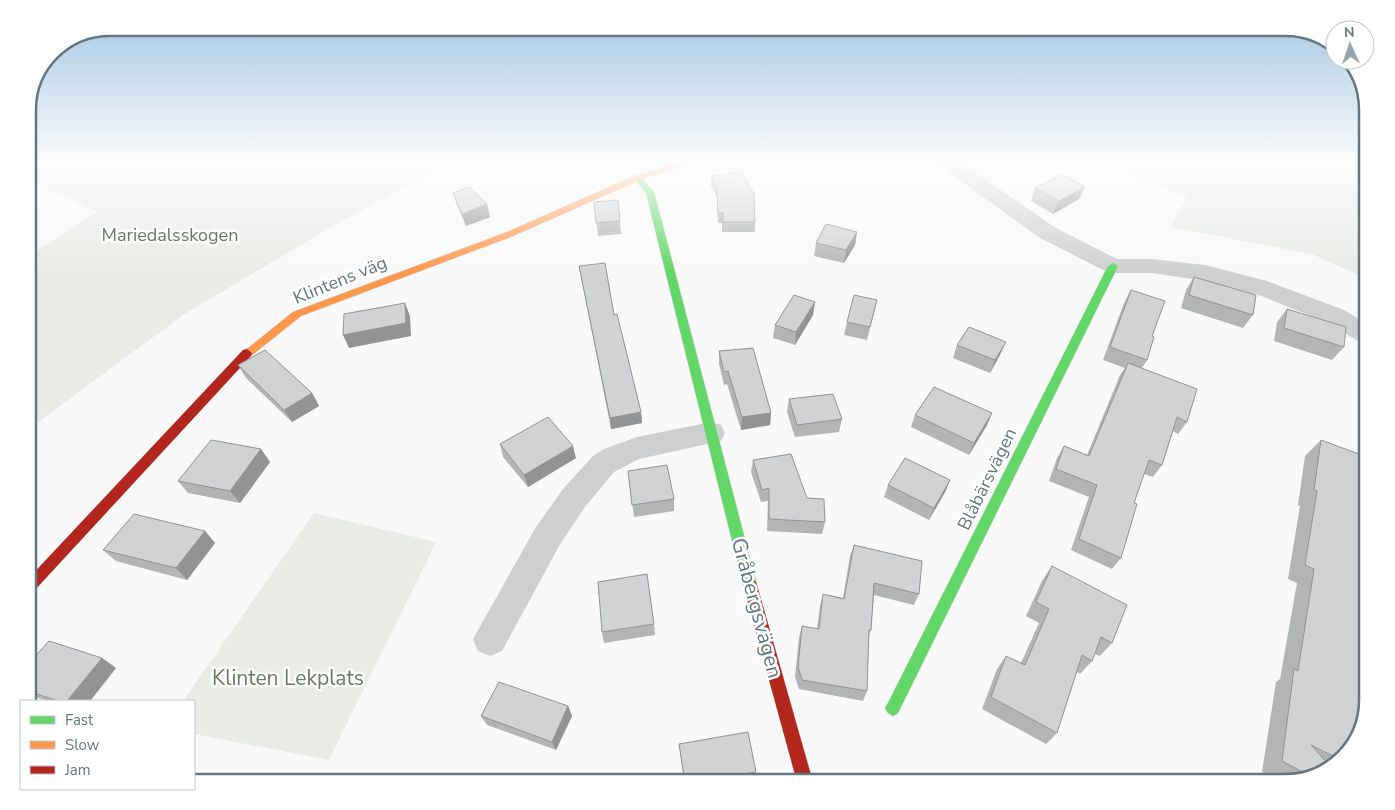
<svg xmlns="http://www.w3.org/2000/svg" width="1395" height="810" font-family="'Nunito Sans',sans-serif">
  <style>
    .green { fill: #e8ebe6 }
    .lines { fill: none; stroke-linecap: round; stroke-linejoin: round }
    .fast-casing { stroke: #d5d6d7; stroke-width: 1 }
    .slow-casing { stroke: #d5d6d7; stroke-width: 1 }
    .jam-casing { stroke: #d5d6d7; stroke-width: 1 }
    .street { fill: #cecfd0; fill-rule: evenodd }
    .fast { fill: #63d668; fill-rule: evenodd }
    .slow { fill: #ff974d; fill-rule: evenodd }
    .jam { fill: #b3261e; fill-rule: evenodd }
    .wall { fill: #b3b5b5 }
    .shaded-wall { fill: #929394 }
    .building { fill: #d0d2d3; stroke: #929394 }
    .labels { text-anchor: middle; stroke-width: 5; stroke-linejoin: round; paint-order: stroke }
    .park-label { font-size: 18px; fill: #687a64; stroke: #fff }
    .street-label { font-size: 18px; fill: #657683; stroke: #fff }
    .near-street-label { font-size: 21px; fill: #657683; stroke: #fff }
    .near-park-label { font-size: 21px; fill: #687a64; stroke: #fff }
    .rim { fill: none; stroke: #657683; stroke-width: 2.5 }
  </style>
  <rect width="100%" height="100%" fill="#f9f9f9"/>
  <!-- green -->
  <g class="green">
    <polygon points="47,160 434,160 428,175 331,227 183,315 28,430 28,256 97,212 28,178 28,167"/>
    <polygon points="1116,160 1358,160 1367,164 1367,279 1312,254 1171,227 1187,197 1158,186 1114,164"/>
    <polygon points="314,513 436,542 329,760 194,734 194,701 183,701"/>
  </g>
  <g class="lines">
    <!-- fast casing -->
    <g class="fast-casing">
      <g id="fast">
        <polygon points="637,175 640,176 654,192 757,585 755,589 750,591 745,589 743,585 646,193 633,178"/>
        <polygon points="1113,263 1118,266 898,713 893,716 888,713 885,708 888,703 1108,266"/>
      </g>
    </g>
    <!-- slow casing -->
    <g class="slow-casing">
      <polygon id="slow" points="691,160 702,160 640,180 513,236 301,316 251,356 247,357 242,353 293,312 507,232 634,176"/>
    </g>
    <!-- jam casing -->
    <g class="jam-casing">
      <g id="jam">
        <polygon points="247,349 252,353 251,356 33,592 28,594 28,579 243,350"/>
        <polygon points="750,579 755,581 757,585 813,782 797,782 743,585 745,581"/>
      </g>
    </g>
    <!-- street -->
    <g class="street">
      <polygon points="934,160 957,160 1056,228 1117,259 1152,259 1205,265 1267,281 1344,310 1367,324 1367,344 1358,341 1326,322 1259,295 1205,281 1152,273 1113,273 1105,271 1040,238 937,164"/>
      <polygon points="711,422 721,425 725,433 721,441 639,459 614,472 585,507 559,546 502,651 490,656 478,651 473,639 536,527 563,489 593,456 604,449 637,437"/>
    </g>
    <!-- fast -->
    <use href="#fast" class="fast"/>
    <!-- slow -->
    <use href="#slow" class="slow"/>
    <!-- jam -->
    <use href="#jam" class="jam"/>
  </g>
  <!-- wall -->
  <g class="wall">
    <polygon points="711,176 755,222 755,232 722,232 722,223 718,223 717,197 711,186"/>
    <polygon points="1035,188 1079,199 1053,214 1031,201"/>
    <polygon points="453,193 487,204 490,217 466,226 457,206"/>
    <polygon points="594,202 620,221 621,234 598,236"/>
    <polygon points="857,232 855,245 844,263 814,256 816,243"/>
    <polygon points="579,266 614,315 641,412 642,423 611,429"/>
    <polygon points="1194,277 1253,315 1243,328 1181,308 1186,290"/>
    <polygon points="1131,290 1152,336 1147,360 1142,368 1187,422 1178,434 1173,431 1162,465 1153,477 1144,474 1134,503 1121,558 1112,569 1071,550 1089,497 1049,481 1057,458 1064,446 1087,455 1120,375 1125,368 1103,360 1124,303"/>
    <polygon points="877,300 867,340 844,335 847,322"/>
    <polygon points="815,302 813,315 795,345 773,338 775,325"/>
    <polygon points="1287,309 1344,347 1332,360 1274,341 1277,322"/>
    <polygon points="957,345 1000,355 990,373 953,358"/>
    <polygon points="719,351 771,413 770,425 741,430 727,384 724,385 719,364"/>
    <polygon points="238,365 312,393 319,406 292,422 246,378"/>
    <polygon points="789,399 842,419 839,432 795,437 787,412"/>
    <polygon points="992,413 987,425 969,455 911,427 915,415"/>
    <polygon points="1321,440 1364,518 1363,603 1364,688 1362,689 1357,741 1326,771 1285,782 1282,782 1262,772 1276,682 1280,679 1297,583 1288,579 1300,506 1298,505 1305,456"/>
    <polygon points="500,444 576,458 528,487 503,457"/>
    <polygon points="261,449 270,462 240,503 188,493 178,481"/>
    <polygon points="753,460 807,498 825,522 822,534 767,531 768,501 761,502 751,472"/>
    <polygon points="628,471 674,499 674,511 634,517"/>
    <polygon points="950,480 945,492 929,520 884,497 888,485"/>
    <polygon points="205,531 215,543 187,580 116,561 103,550"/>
    <polygon points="854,545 919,594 914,605 874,595 871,630 869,636 867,691 863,701 799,689 795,677 799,637 802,626 817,629 820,606 823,594 843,598 850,556"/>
    <polygon points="1052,566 1112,643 1100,656 1095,654 1092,661 1080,674 1077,672 1057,733 1046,744 982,709 997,669 1006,656 1021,663 1039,623 1026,616 1042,581"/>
    <polygon points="654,624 655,635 604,643 602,632"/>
    <polygon points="102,658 116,668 90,701 47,701 28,694 28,664"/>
    <polygon points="568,706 572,716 556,750 487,725 481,716"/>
    <polygon points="679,744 756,772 754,780 737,782 684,782"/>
  </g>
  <!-- shaded-wall -->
  <g class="shaded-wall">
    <polygon points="1085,187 1079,199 1053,214 1059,201"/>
    <polygon points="487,204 490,217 466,226 462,214"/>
    <polygon points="857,232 855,245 844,263 846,250"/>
    <polygon points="815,302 813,315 795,345 796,332"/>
    <polygon points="405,303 410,316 411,336 349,348 343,335"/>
    <polygon points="1006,342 1000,355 990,373 995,360"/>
    <polygon points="312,393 319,406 292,422 284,410"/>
    <polygon points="641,412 642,423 611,429 610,418"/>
    <polygon points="771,413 770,425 741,430 742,417"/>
    <polygon points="992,413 987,425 969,455 974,443"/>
    <polygon points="573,446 576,458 528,487 524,475"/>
    <polygon points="261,449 270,462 240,503 230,491"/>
    <polygon points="950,480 945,492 929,520 934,508"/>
    <polygon points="205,531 215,543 187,580 176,568"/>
    <polygon points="102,658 116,668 90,701 67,701"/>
    <polygon points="568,706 572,716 556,750 552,742"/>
  </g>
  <!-- building -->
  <g class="building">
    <polygon points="741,172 754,194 755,222 723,222 723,213 718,213 717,187 711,176"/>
    <polygon points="1062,174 1085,187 1059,201 1035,188"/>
    <polygon points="470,187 487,204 462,214 453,193"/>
    <polygon points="618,200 620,221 596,223 594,202"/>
    <polygon points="826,224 857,232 846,250 816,243"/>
    <polygon points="605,263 614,315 617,314 641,412 610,418 579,266"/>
    <polygon points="1194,277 1256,295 1253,315 1189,295"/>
    <polygon points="1131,290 1165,301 1152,336 1154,337 1147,360 1110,347"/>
    <polygon points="794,295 815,302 796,332 775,325"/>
    <polygon points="854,295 877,300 870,327 847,322"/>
    <polygon points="405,303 406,323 343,335 344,314"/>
    <polygon points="1287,309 1346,327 1344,347 1284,328"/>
    <polygon points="969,327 1006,342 995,360 957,345"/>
    <polygon points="753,348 771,413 742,417 728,371 724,372 719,351"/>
    <polygon points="265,350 312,393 284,410 238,365"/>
    <polygon points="1128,363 1197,389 1187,422 1177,417 1162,465 1149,460 1134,503 1137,504 1121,558 1079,539 1097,485 1056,469 1064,446 1089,456"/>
    <polygon points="934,387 992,413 974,443 915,415"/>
    <polygon points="833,394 842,419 797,425 789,399"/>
    <polygon points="548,417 573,446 524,475 500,444"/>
    <polygon points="211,440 261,449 230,491 178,481"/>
    <polygon points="1321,440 1367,457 1367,479 1364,518 1367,520 1367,558 1363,603 1367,605 1367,657 1364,688 1363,687 1359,731 1357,741 1339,759 1311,745 1331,767 1326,771 1310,776 1282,761 1294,669 1298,671 1314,569 1305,565 1317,491 1314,490"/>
    <polygon points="791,454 807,498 824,499 825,522 769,519 769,488 762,490 753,460"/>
    <polygon points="905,458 950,480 934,508 888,485"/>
    <polygon points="667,465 674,499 632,505 628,471"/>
    <polygon points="134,514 205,531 176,568 103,550"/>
    <polygon points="854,545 922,561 919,594 874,583 871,630 869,630 867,691 802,680 798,667 802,626 819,629 823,594 844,599"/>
    <polygon points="1052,566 1127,605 1112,643 1101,637 1092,661 1082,655 1057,733 991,697 1006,656 1025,665 1049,609 1036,602"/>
    <polygon points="647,574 654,624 602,632 598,582"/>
    <polygon points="49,641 102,658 67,701 58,701 28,691 28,664"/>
    <polygon points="499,682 568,706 552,742 481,716"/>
    <polygon points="748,732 756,772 691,782 685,782 679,744"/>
  </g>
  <!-- sky -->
  <linearGradient id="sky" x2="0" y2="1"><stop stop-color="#9dc2e2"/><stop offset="0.59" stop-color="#fcfcfc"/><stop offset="1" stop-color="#fcfcfc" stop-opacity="0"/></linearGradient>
  <rect width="1395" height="273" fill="url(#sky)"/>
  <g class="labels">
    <!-- park labels -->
    <g class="park-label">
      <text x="170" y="241">Mariedalsskogen</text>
    </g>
    <!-- street labels -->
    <g class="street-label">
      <text transform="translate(340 280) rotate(-22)" y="6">Klintens väg</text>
      <text transform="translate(987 479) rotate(-64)" y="6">Blåbärsvägen</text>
    </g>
    <!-- near-street labels -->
    <g class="near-street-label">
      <text transform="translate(757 608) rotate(75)" y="7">Gråbergsvägen</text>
    </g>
    <!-- near-park labels -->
    <g class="near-park-label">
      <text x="288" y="685">Klinten Lekplats</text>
    </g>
  </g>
  <!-- crop -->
  <path d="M0 0H1395V810H0ZM110 36H1285A74 74 0 0 1 1359 110V700A74 74 0 0 1 1285 774H110A74 74 0 0 1 36 700V110A74 74 0 0 1 110 36Z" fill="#fff" fill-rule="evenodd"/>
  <path class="rim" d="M110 36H1285A74 74 0 0 1 1359 110V700A74 74 0 0 1 1285 774H110A74 74 0 0 1 36 700V110A74 74 0 0 1 110 36Z"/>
  <!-- legend -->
  <rect x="20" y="700" width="175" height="90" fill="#ffffff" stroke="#c1c8cd"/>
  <rect x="30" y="716" width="25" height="8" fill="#63d668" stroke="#c1c8cd"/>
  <text x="65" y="725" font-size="15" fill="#657683">Fast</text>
  <rect x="30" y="741" width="25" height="8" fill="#ff974d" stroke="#c1c8cd"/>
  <text x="65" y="750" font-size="15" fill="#657683">Slow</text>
  <rect x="30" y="766" width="25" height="8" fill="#b3261e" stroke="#c1c8cd"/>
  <text x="65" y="775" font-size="15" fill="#657683">Jam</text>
  <!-- north arrow -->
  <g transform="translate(1350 45) rotate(357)"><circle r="24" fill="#ffffff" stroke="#c1c8cd"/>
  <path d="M0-4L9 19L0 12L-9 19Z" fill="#99a4ac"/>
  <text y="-8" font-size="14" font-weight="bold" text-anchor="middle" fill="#657683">N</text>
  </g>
</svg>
